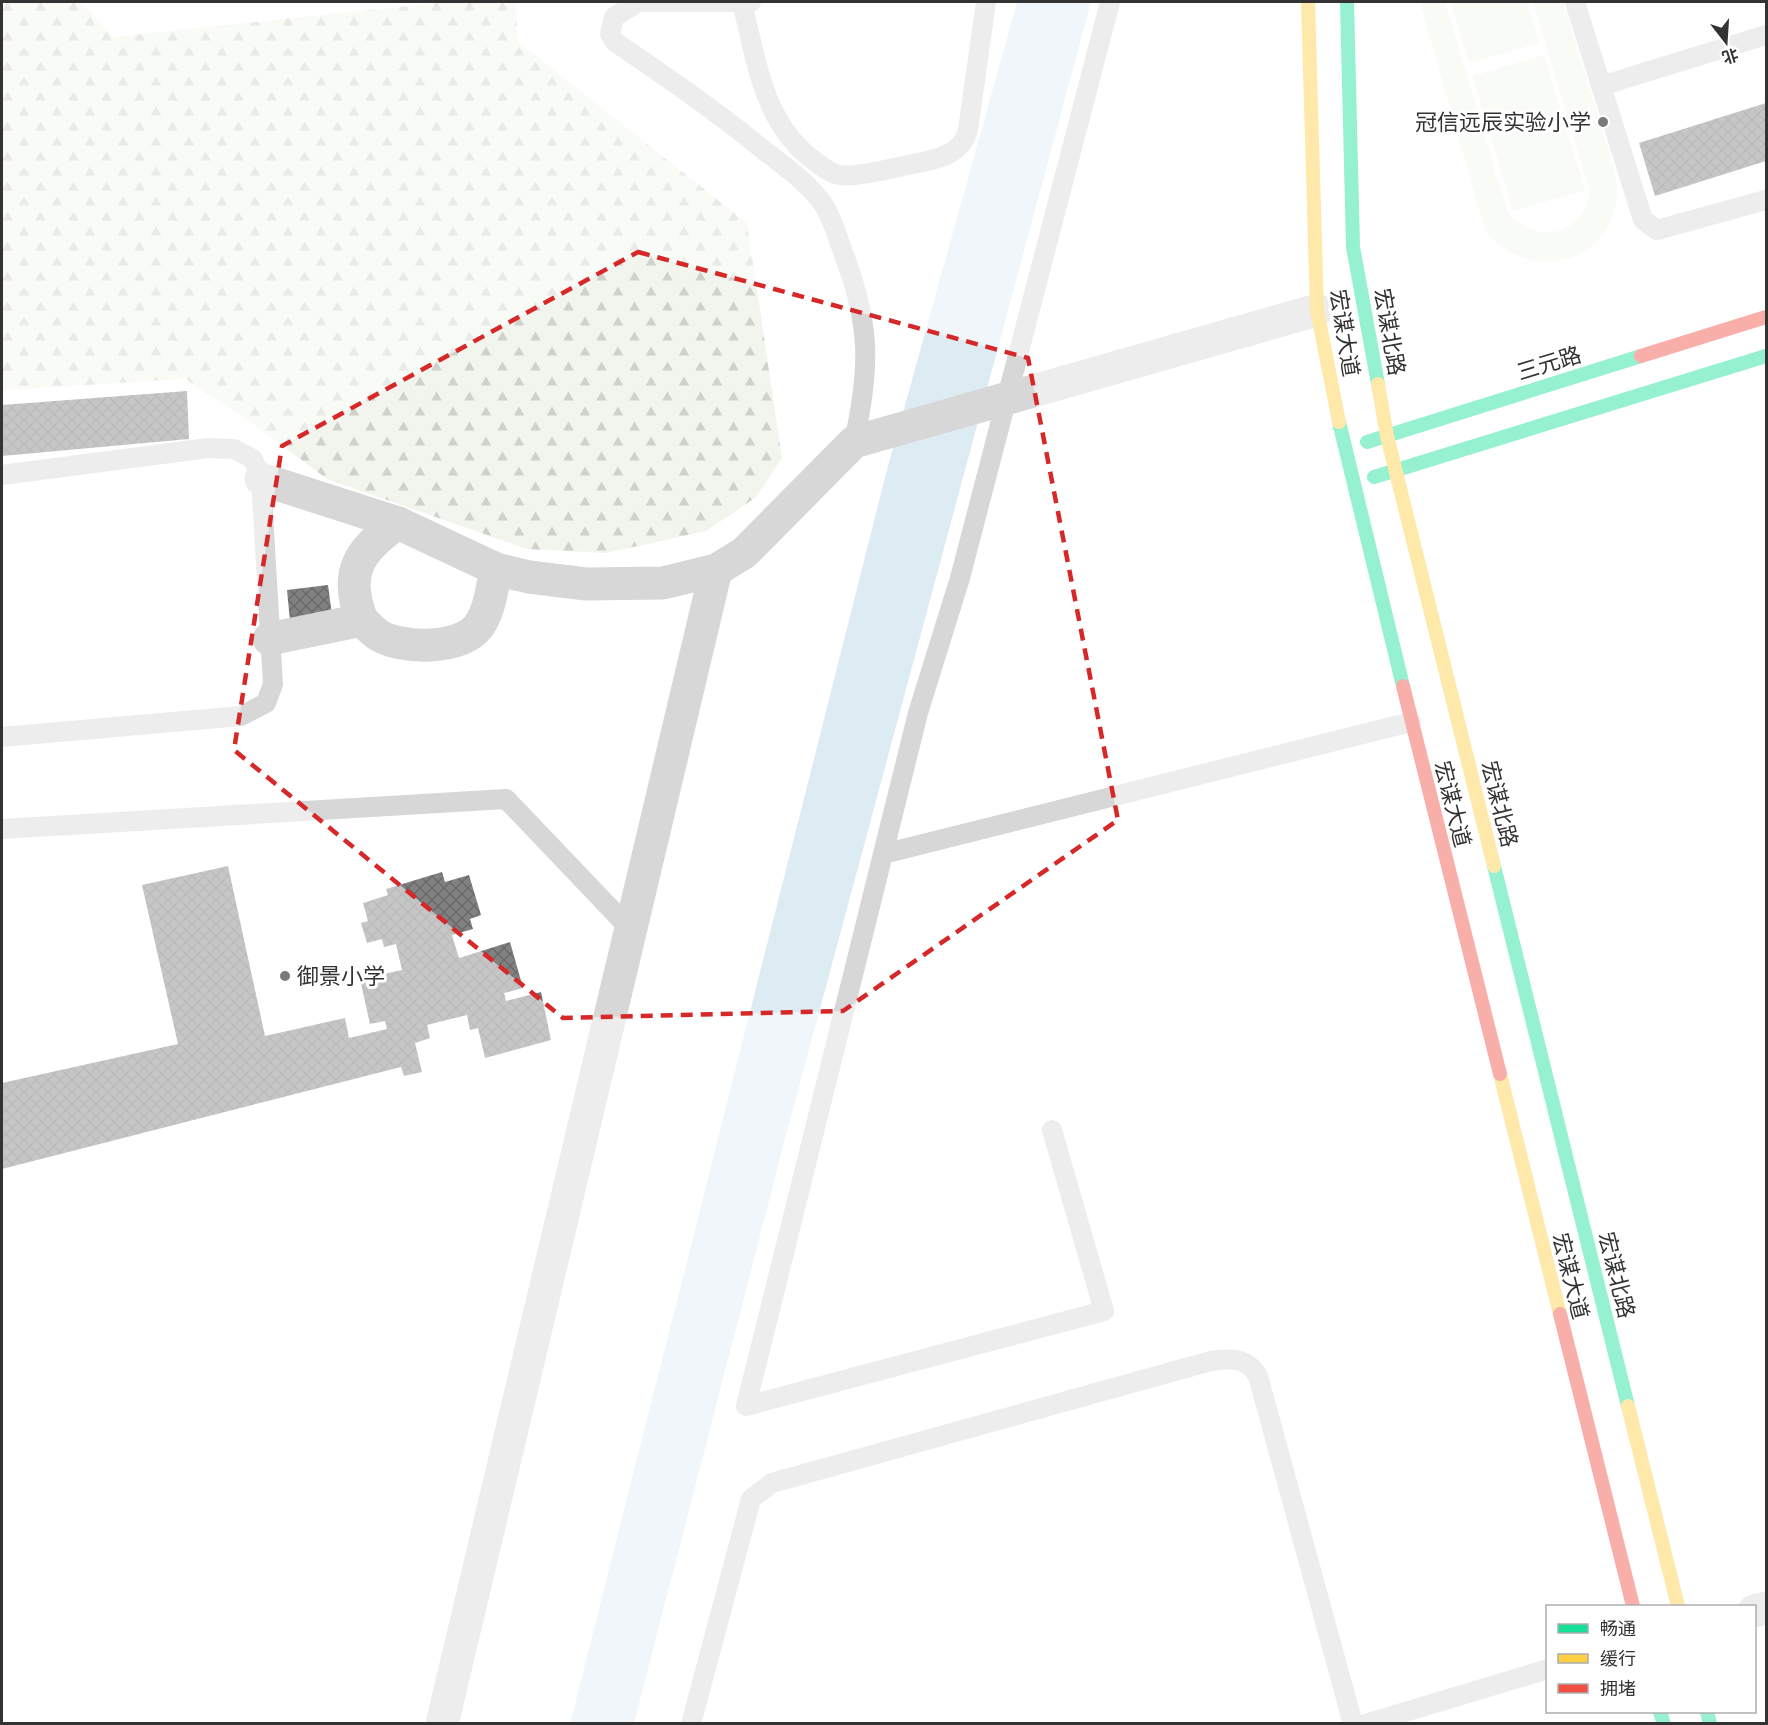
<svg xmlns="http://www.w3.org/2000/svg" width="1768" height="1725" font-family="Mulish,'Noto Sans SC',sans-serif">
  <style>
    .forest { fill: url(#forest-firs) }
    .pitch { fill: #f1f5ed }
    .water { fill: #ddebf3 }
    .building { fill: url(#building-cross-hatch) }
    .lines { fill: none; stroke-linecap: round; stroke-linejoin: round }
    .lane { stroke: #d7d7d7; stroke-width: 20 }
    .street { stroke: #d7d7d7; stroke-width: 33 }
    .fast { stroke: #16e098; stroke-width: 14 }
    .slow { stroke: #ffcf43; stroke-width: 14 }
    .jam { stroke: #f24e42; stroke-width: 14 }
    .marked { fill: none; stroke: #d62828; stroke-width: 4.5; stroke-dasharray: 12 8; stroke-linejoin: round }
    .poi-dot { fill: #7a7a7a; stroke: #fff; stroke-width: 2 }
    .labels { text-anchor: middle; stroke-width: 6; stroke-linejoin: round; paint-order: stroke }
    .poi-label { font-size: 22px; fill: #333; stroke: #fff; text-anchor: end }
    .street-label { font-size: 22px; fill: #333; stroke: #fff }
  </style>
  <defs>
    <pattern id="forest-firs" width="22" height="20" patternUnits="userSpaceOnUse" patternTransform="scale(1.5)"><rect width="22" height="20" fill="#f1f5ed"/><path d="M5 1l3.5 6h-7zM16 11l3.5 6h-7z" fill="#cfd2cc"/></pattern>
    <pattern id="building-cross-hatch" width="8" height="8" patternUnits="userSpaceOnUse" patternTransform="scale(1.5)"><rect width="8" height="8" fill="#818181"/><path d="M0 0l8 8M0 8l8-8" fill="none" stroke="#6a6a6a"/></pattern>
  </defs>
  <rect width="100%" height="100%" fill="#fff"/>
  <!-- forest -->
  <polygon class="forest" points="2,2 81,2 113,37 445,2 516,2 517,41 747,223 782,458 755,498 706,531 606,553 527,549 327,479 253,424 185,379 2,390"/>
  <!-- pitch -->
  <g class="pitch">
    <path d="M1420,2h25l62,209c26,36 81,25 82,-22l-56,-187h30l52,170c17,85 -82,120 -130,58z"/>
    <polygon points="1451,2 1527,2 1539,43 1469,63"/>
    <polygon points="1544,55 1585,190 1513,211 1473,76"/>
  </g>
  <!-- water -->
  <polygon class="water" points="1017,2 1091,2 786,1135 634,1723 570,1724 887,470"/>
  <!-- building -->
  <g class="building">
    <polygon points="1766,103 1766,161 1655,196 1639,143"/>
    <polygon points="187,391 189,439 2,456 2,405"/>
    <polygon points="328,585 332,615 290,621 287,590"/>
    <polygon points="228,866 265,1036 345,1018 349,1038 387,1029 385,1021 370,1024 360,979 402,970 396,944 384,947 382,939 367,943 361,923 368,921 363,903 388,895 386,889 442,872 445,882 469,875 481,915 470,919 473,929 452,935 459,958 510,942 523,988 504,993 506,1001 541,992 551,1040 485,1058 478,1028 470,1030 467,1015 427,1025 430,1038 415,1043 422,1072 404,1076 401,1067 2,1169 2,1083 178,1044 142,885"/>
  </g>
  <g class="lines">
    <!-- lane -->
    <g class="lane">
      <path d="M751,2h-112l-25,15 -4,17 5,8c51,35 103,70 151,110 20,15 43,32 57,52 10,15 15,35 21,51 27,71 26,114 10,187"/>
      <polyline points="1110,2 960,578 918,713 883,854 1411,722"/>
      <polyline points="1575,2 1643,220 1657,230 1766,200"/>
      <path d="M742,3c15,58 21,122 74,159 7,5 15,12 24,13 15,3 56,-8 73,-11 22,-4 49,-9 55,-34l18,-128"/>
      <polyline points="1601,86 1766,35"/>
      <polyline points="2,475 208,448 234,449 253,459 261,479 273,684 266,703 241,716 2,737"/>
      <polyline points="2,829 506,799 631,930"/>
      <polyline points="883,854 746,1406 1104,1311 1052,1130"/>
      <path d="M691,1724l60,-225 21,-16 439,-122c19,-3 36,-4 47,15l95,348"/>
      <polyline points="1365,1724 1548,1669"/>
    </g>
    <!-- street -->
    <g class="street">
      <polyline points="261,479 398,523 496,569 529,577 586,584 663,583 716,570 744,553 854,442 1317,310"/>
      <path d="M362,620c-19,-47 -3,-70 36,-97"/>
      <path d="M269,639l93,-19c5,5 11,12 18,16 23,13 79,14 98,-9 12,-16 14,-39 18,-58"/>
      <polyline points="1754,1611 1766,1608"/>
      <polyline points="442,1724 716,570"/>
    </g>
    <!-- fast -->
    <g class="fast">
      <polyline points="1347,2 1353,247 1378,384"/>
      <polyline points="1339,422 1403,686"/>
      <polyline points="1367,442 1641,356"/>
      <polyline points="1374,477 1766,356"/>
      <polyline points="1494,866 1628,1406"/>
      <polyline points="1660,1712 1664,1724"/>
      <polyline points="1707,1712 1710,1724"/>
    </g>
    <!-- slow -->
    <g class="slow">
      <polyline points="1308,2 1317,310 1339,422"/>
      <polyline points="1378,384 1387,436 1494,866"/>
      <polyline points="1500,1074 1560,1314"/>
      <polyline points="1628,1406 1678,1606"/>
    </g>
    <!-- jam -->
    <g class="jam">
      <polyline points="1641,356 1766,317"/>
      <polyline points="1403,686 1500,1074"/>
      <polyline points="1560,1314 1633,1606"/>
    </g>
  </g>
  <!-- marked area -->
  <path d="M0 0H1768V1725H0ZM638,252l390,106 90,462 -275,191 -280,7 -329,-268 48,-304z" fill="#fff" fill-opacity=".55" fill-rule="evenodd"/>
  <path class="marked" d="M638,252l390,106 90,462 -275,191 -280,7 -329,-268 48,-304z"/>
  <!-- markers -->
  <g class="poi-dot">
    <circle cx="1603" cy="122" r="6"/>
    <circle cx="285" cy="976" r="6"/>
  </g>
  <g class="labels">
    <!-- poi labels -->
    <g class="poi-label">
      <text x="1591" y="130">冠信远辰实验小学</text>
      <text x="297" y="984" text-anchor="start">御景小学</text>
    </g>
    <!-- street labels -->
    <g class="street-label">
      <text transform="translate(1390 332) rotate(80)" y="8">宏谋北路</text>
      <text transform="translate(1345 333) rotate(81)" y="8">宏谋大道</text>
      <text transform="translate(1549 363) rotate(-17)" y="8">三元路</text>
      <text transform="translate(1453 804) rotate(76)" y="8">宏谋大道</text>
      <text transform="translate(1500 804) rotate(76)" y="8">宏谋北路</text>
      <text transform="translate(1617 1275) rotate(76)" y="8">宏谋北路</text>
      <text transform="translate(1571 1276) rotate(76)" y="8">宏谋大道</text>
    </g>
  </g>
  <!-- border -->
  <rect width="1768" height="1725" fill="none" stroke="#333333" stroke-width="6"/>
  <!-- legend -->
  <rect x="1546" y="1605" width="210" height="108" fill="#ffffff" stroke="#adadad" stroke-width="1.5"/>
  <rect x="1558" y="1624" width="30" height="9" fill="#16e098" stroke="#adadad" stroke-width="1.5"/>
  <text x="1600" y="1635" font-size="18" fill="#333333">畅通</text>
  <rect x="1558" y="1654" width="30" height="9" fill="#ffcf43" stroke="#adadad" stroke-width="1.5"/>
  <text x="1600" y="1665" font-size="18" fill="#333333">缓行</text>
  <rect x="1558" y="1684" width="30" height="9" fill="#f24e42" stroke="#adadad" stroke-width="1.5"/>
  <text x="1600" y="1695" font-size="18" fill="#333333">拥堵</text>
  <!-- north arrow -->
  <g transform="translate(1726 42) rotate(163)" stroke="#ffffff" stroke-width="4.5" paint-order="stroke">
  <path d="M0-4.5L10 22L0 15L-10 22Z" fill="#333333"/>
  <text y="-9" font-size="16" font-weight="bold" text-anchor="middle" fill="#333333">北</text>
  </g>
</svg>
